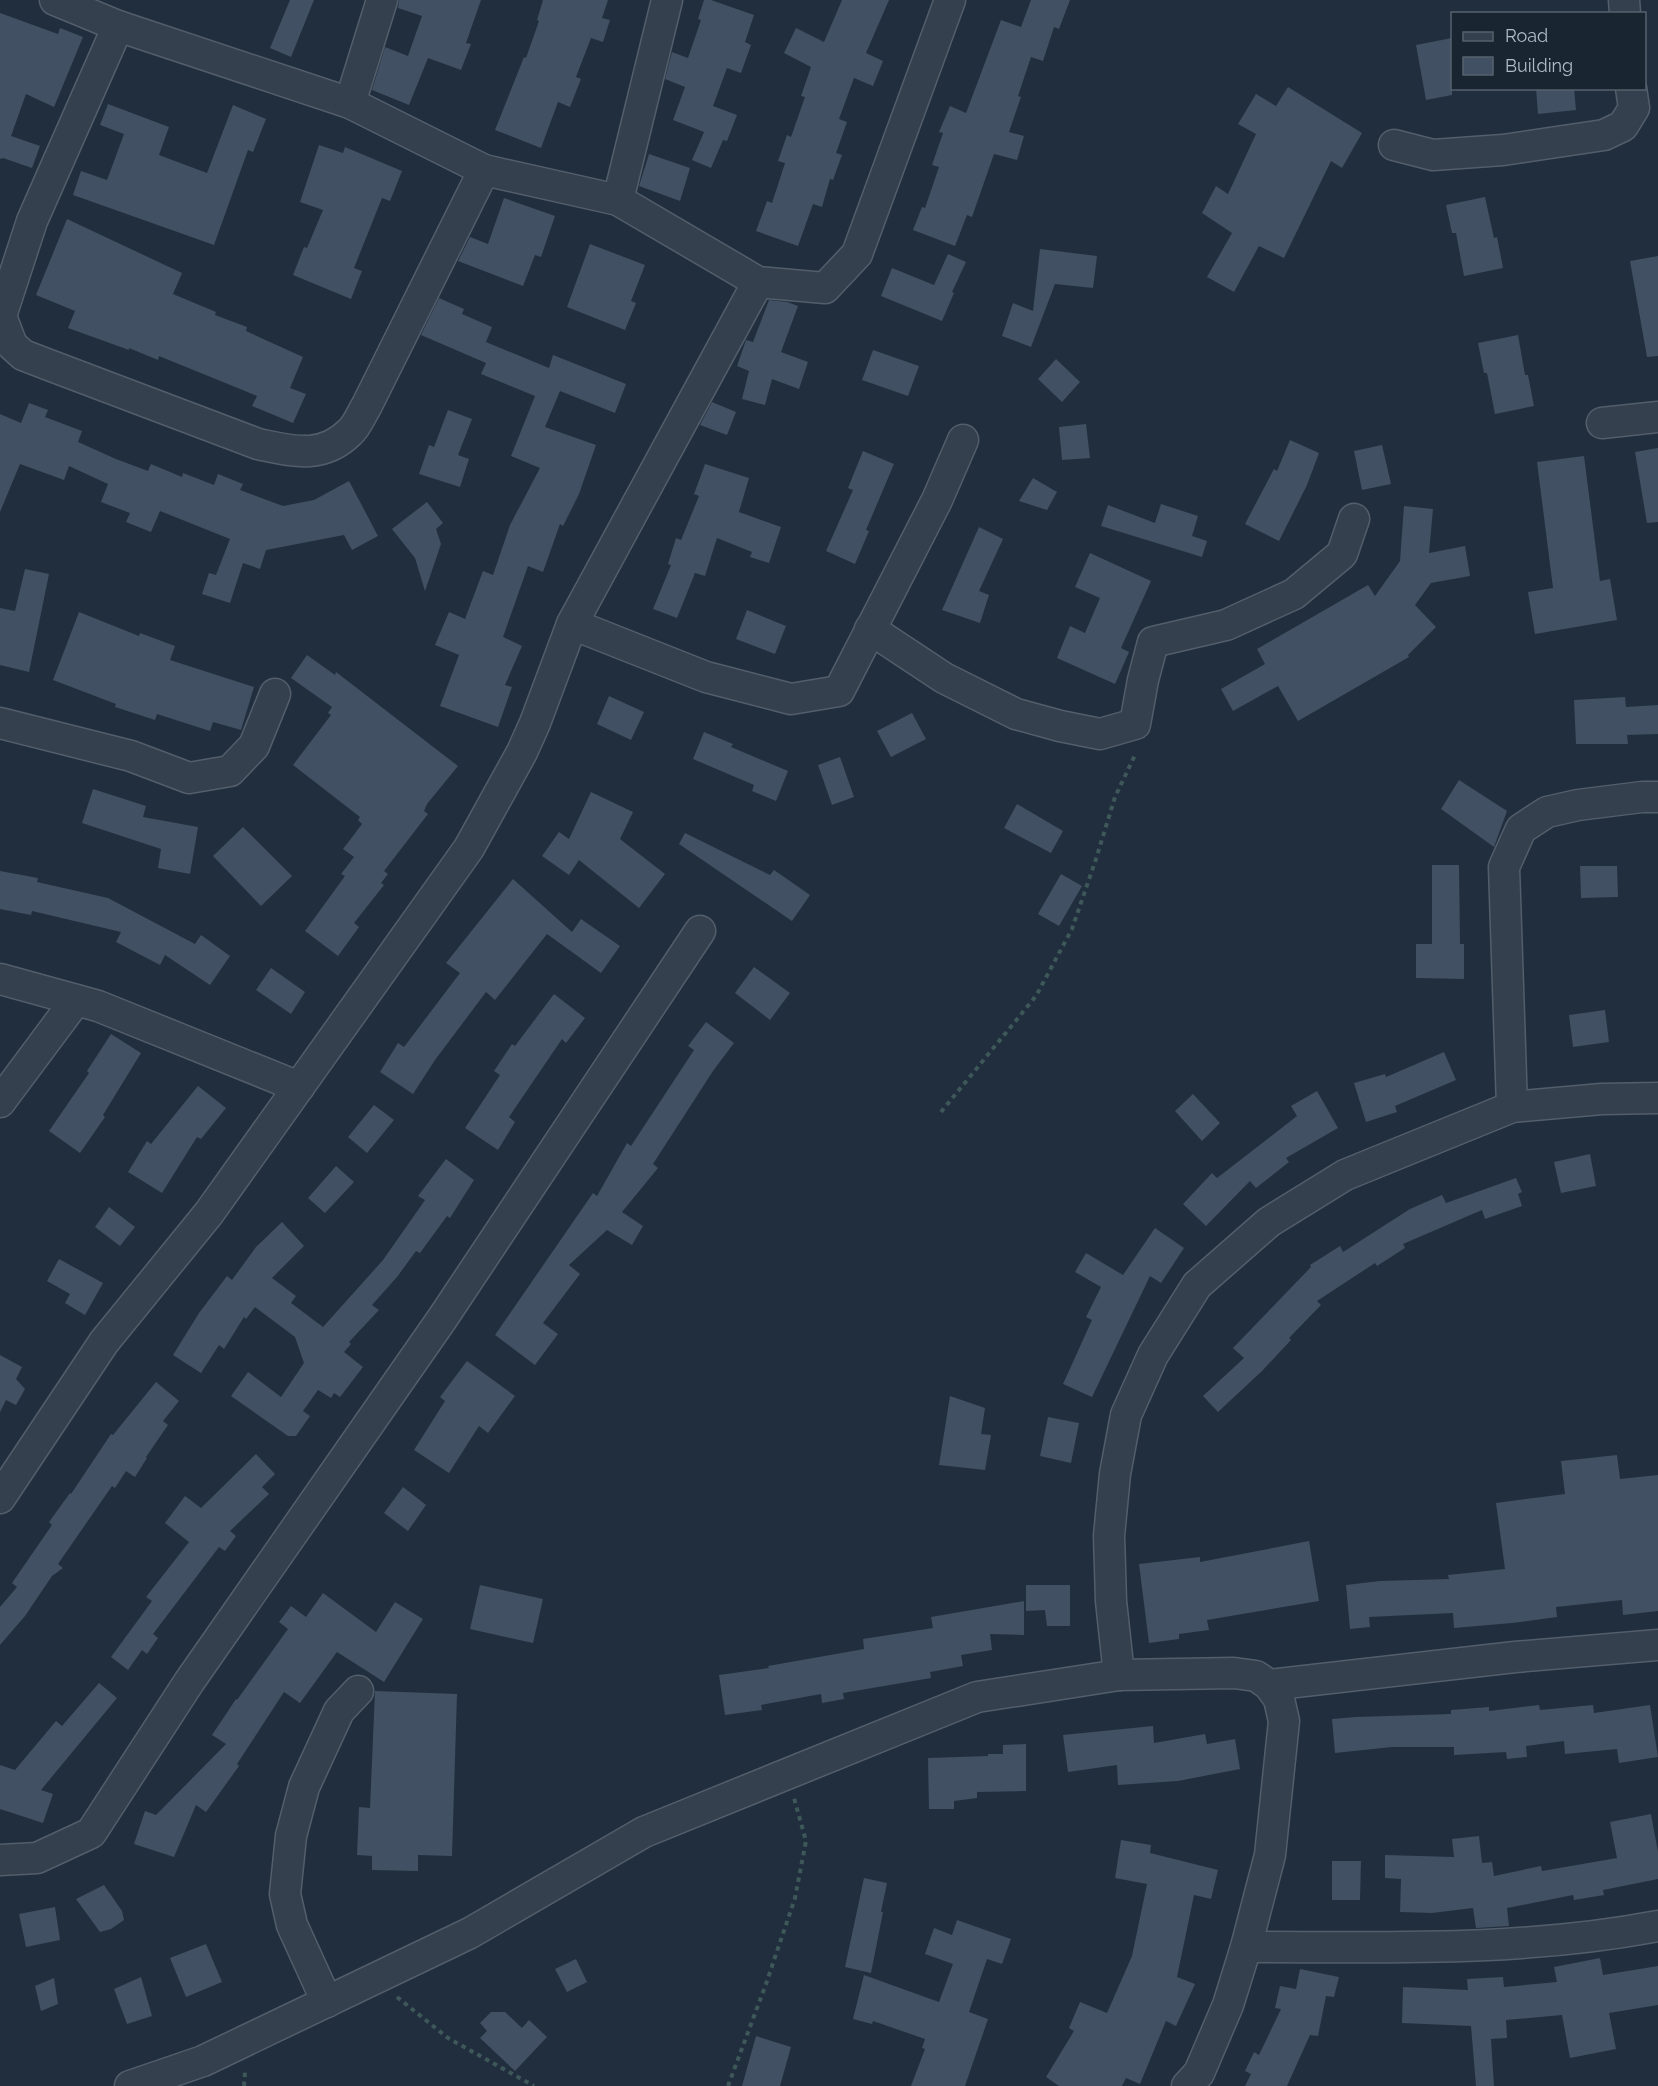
<svg xmlns="http://www.w3.org/2000/svg" width="1658" height="2086" font-family="Raleway,sans-serif">
  <style>
    .building { fill: #415062 }
    .lines { fill: none; stroke-linecap: round; stroke-linejoin: round }
    .street-casing { stroke: #535e6b; stroke-width: 33 }
    .path { stroke: #3e5859; stroke-width: 4; stroke-dasharray: 4.5 4.5; stroke-linecap: butt }
    .street { stroke: #35404e; stroke-width: 30 }
  </style>
  <rect width="100%" height="100%" fill="#212e3e"/>
  <!-- building -->
  <g class="building">
    <polygon points="290,0 314,0 291,57 270,48"/>
    <polygon points="399,0 481,0 466,43 471,44 461,70 428,58 409,105 372,90 385,47 408,56 422,16 398,8"/>
    <polygon points="543,0 608,0 602,18 610,20 603,42 591,38 576,77 581,79 570,107 558,102 541,148 495,130 524,57 526,58 539,21 537,20"/>
    <polygon points="704,0 711,0 754,15 745,42 751,45 741,73 727,68 713,106 737,115 727,141 723,140 711,168 692,160 704,132 673,120 685,87 665,79 672,52 688,58 701,20 698,19"/>
    <polygon points="842,0 889,0 866,53 883,61 873,86 854,78 839,119 847,122 836,153 842,155 833,180 830,179 822,207 813,204 798,246 756,231 767,201 772,203 785,163 778,161 787,135 791,137 805,97 801,96 811,67 784,53 796,28 824,42"/>
    <polygon points="1031,0 1070,0 1059,29 1054,27 1043,61 1031,57 1018,96 1021,97 1009,132 1024,136 1017,160 994,154 972,217 967,215 955,246 913,230 922,207 925,208 939,167 932,165 943,133 939,132 950,106 966,113 1001,20 1021,27"/>
    <polygon points="0,13 58,34 60,28 83,37 54,107 26,94 11,136 40,146 32,168 3,158 0,159"/>
    <polygon points="1452,38 1452,95 1426,100 1416,45"/>
    <polygon points="1288,87 1362,133 1342,168 1331,161 1284,258 1259,246 1234,292 1207,277 1232,233 1202,213 1216,186 1228,194 1256,134 1238,124 1256,94 1276,106"/>
    <polygon points="1536,88 1574,88 1576,110 1538,114"/>
    <polygon points="108,104 169,127 159,155 207,173 233,105 266,119 253,152 248,150 214,245 73,195 81,171 107,180 124,134 100,125"/>
    <polygon points="319,145 343,153 345,147 402,171 390,201 382,198 354,268 362,271 351,299 293,275 304,247 307,248 323,210 300,202"/>
    <polygon points="649,154 690,168 680,201 639,186"/>
    <polygon points="1485,197 1494,238 1497,237 1503,268 1464,276 1456,233 1452,233 1446,205"/>
    <polygon points="504,198 555,216 541,257 535,255 523,286 458,261 470,237 488,244"/>
    <polygon points="67,219 182,273 173,294 216,312 215,315 247,327 246,331 303,357 290,388 306,394 293,423 252,406 257,396 159,356 158,360 129,348 129,350 68,328 75,311 36,295"/>
    <polygon points="590,244 645,265 631,301 636,303 625,330 567,307"/>
    <polygon points="1040,249 1097,256 1093,288 1055,284 1031,347 1002,336 1013,303 1033,311"/>
    <polygon points="948,254 966,262 952,292 954,293 942,321 881,296 892,268 934,285"/>
    <polygon points="1658,256 1658,356 1647,357 1630,261"/>
    <polygon points="439,298 464,309 462,314 492,327 486,342 549,368 553,355 626,384 615,413 560,391 545,427 596,445 579,494 563,526 560,524 543,572 528,566 503,637 522,646 505,685 512,687 498,727 440,706 459,655 435,645 449,612 465,619 483,571 493,575 510,525 540,468 511,456 535,396 481,374 486,363 421,335"/>
    <polygon points="769,300 787,302 798,306 781,352 808,362 799,389 772,379 765,405 742,399 749,371 737,366 746,340 753,342"/>
    <polygon points="1518,335 1525,375 1528,375 1534,406 1495,414 1487,373 1484,373 1478,343"/>
    <polygon points="873,350 919,366 908,396 862,380"/>
    <polygon points="1056,359 1080,382 1062,402 1038,379"/>
    <polygon points="712,402 736,412 727,435 700,425"/>
    <polygon points="29,403 48,410 45,417 82,431 78,442 116,459 148,471 151,464 182,477 183,473 214,485 218,474 243,484 240,490 283,506 314,500 349,481 378,536 352,550 344,535 266,550 260,569 243,563 230,603 202,594 209,573 216,575 230,539 160,511 151,532 126,522 130,513 101,502 108,484 69,466 64,480 20,464 0,512 0,414 21,423"/>
    <polygon points="448,410 472,419 458,455 469,459 460,487 419,474 429,445 434,447"/>
    <polygon points="1086,424 1090,458 1062,460 1059,427"/>
    <polygon points="1290,440 1319,453 1307,485 1279,541 1245,524 1274,469 1277,471"/>
    <polygon points="1382,445 1391,484 1362,490 1354,451"/>
    <polygon points="1658,448 1658,522 1647,523 1635,452"/>
    <polygon points="863,451 894,464 866,530 869,531 855,564 826,551 853,490 848,488"/>
    <polygon points="1584,456 1600,581 1610,579 1617,620 1535,634 1528,592 1553,588 1537,462"/>
    <polygon points="705,464 749,478 739,512 781,527 769,563 750,557 752,552 717,538 705,576 695,573 677,618 653,609 671,565 668,564 676,538 681,540 699,496 694,494"/>
    <polygon points="1033,478 1057,492 1047,510 1019,501"/>
    <polygon points="427,502 443,523 436,529 441,544 425,591 415,558 392,529"/>
    <polygon points="1161,504 1198,516 1192,536 1207,541 1202,557 1101,526 1108,505 1155,523"/>
    <polygon points="1404,506 1433,509 1429,553 1465,546 1470,576 1431,583 1415,605 1436,627 1408,655 1409,657 1298,721 1278,686 1233,711 1221,689 1265,664 1257,649 1368,585 1375,596 1400,561"/>
    <polygon points="979,527 1003,539 979,591 989,595 980,623 942,610"/>
    <polygon points="1090,553 1151,581 1121,648 1129,652 1115,684 1057,658 1070,626 1085,633 1100,598 1075,587"/>
    <polygon points="25,569 49,574 29,672 0,665 0,608 15,611"/>
    <polygon points="747,610 786,626 775,654 736,639"/>
    <polygon points="79,612 139,636 140,633 175,646 170,660 254,687 241,730 213,722 210,731 157,714 155,720 115,707 116,704 53,680"/>
    <polygon points="307,655 335,675 336,672 458,766 427,804 424,811 428,814 384,871 388,874 381,883 384,885 354,923 359,927 338,956 305,931 345,876 341,874 354,857 343,849 362,824 358,820 360,817 293,765 331,715 328,713 332,707 291,678"/>
    <polygon points="609,696 644,712 631,740 597,724"/>
    <polygon points="1625,697 1626,707 1658,705 1658,734 1627,735 1628,744 1576,744 1574,700"/>
    <polygon points="912,713 926,739 891,757 877,731"/>
    <polygon points="704,732 733,744 731,747 788,771 776,801 752,791 754,785 693,759"/>
    <polygon points="840,757 854,797 832,805 818,765"/>
    <polygon points="1459,780 1507,811 1494,847 1441,809"/>
    <polygon points="93,789 146,806 143,817 198,827 190,874 158,868 161,849 82,823"/>
    <polygon points="591,792 633,812 620,839 665,874 639,908 579,860 569,875 542,856 559,832 569,839"/>
    <polygon points="1017,804 1063,831 1051,853 1004,828"/>
    <polygon points="243,827 292,876 261,906 213,856"/>
    <polygon points="685,833 770,875 774,870 810,895 792,921 679,844"/>
    <polygon points="1432,865 1459,865 1460,944 1464,944 1464,979 1416,978 1416,944 1432,944"/>
    <polygon points="1580,866 1617,866 1618,897 1581,898"/>
    <polygon points="0,871 38,878 37,882 108,898 195,944 201,935 230,956 210,985 165,955 160,965 116,942 121,932 32,911 31,915 0,909"/>
    <polygon points="1061,874 1082,886 1059,926 1038,914"/>
    <polygon points="513,879 572,932 581,919 620,946 601,973 547,934 495,1000 486,992 435,1060 413,1094 380,1072 398,1043 404,1047 460,973 446,963"/>
    <polygon points="754,967 790,993 770,1020 735,993"/>
    <polygon points="271,968 305,992 291,1014 256,990"/>
    <polygon points="554,994 585,1018 566,1043 562,1039 509,1117 515,1122 498,1150 465,1128 500,1075 494,1071 512,1044 515,1046"/>
    <polygon points="1605,1010 1609,1042 1573,1047 1569,1015"/>
    <polygon points="706,1022 734,1043 713,1071 653,1164 658,1168 622,1212 643,1226 632,1245 607,1230 569,1265 580,1274 543,1323 558,1334 535,1365 495,1335 593,1193 597,1196 627,1143 631,1146 694,1050 688,1046"/>
    <polygon points="111,1034 141,1053 103,1115 105,1117 80,1153 49,1131 89,1073 87,1071"/>
    <polygon points="1444,1052 1456,1080 1395,1106 1397,1112 1366,1122 1354,1083 1385,1074 1386,1077"/>
    <polygon points="198,1086 226,1108 201,1139 197,1137 162,1193 128,1172 147,1141 151,1144"/>
    <polygon points="1317,1091 1338,1128 1286,1158 1289,1162 1256,1188 1250,1181 1206,1226 1183,1204 1212,1173 1217,1178 1297,1116 1291,1106"/>
    <polygon points="1193,1094 1220,1123 1202,1141 1175,1111"/>
    <polygon points="374,1105 394,1120 367,1153 348,1137"/>
    <polygon points="1590,1154 1596,1186 1561,1193 1554,1162"/>
    <polygon points="446,1159 474,1180 450,1218 447,1216 420,1253 416,1251 397,1277 372,1305 379,1310 349,1342 351,1344 344,1352 363,1367 340,1397 334,1393 331,1398 318,1390 303,1411 310,1416 296,1436 288,1436 231,1396 248,1372 281,1397 304,1363 295,1337 255,1307 246,1319 244,1317 224,1349 219,1345 201,1373 173,1355 199,1313 227,1276 232,1280 256,1247 282,1222 304,1246 272,1278 296,1296 291,1303 323,1327 383,1260 425,1200 418,1196"/>
    <polygon points="336,1166 354,1182 325,1213 308,1198"/>
    <polygon points="1516,1178 1522,1192 1518,1194 1522,1206 1485,1219 1482,1210 1403,1244 1405,1248 1377,1266 1375,1263 1317,1301 1321,1305 1289,1338 1291,1340 1262,1371 1218,1412 1203,1396 1244,1358 1233,1348 1311,1267 1310,1265 1340,1246 1343,1252 1410,1209 1442,1195 1446,1203"/>
    <polygon points="109,1207 135,1227 120,1246 95,1227"/>
    <polygon points="1155,1228 1184,1248 1161,1283 1150,1276 1092,1397 1063,1384 1092,1320 1086,1317 1101,1287 1075,1272 1086,1253 1123,1275"/>
    <polygon points="59,1259 103,1283 85,1315 65,1303 70,1294 47,1281"/>
    <polygon points="0,1355 22,1367 16,1379 25,1389 16,1405 6,1400 0,1412"/>
    <polygon points="467,1361 515,1396 488,1433 479,1426 449,1473 414,1450 445,1401 440,1397"/>
    <polygon points="156,1382 179,1401 163,1421 168,1425 146,1457 147,1458 135,1477 126,1471 115,1488 112,1486 58,1564 63,1568 52,1576 25,1616 0,1645 0,1607 17,1587 12,1583 52,1525 49,1522 70,1493 71,1494 111,1434 113,1435"/>
    <polygon points="950,1396 985,1408 981,1434 991,1435 985,1470 939,1465"/>
    <polygon points="1048,1417 1079,1423 1071,1463 1040,1456"/>
    <polygon points="256,1454 275,1474 262,1487 269,1494 230,1531 236,1536 225,1551 219,1547 153,1634 158,1638 147,1654 142,1650 128,1670 111,1657 152,1601 146,1597 189,1542 165,1523 185,1496 201,1508"/>
    <polygon points="1617,1455 1620,1479 1658,1475 1658,1611 1623,1615 1622,1600 1556,1607 1557,1617 1512,1623 1454,1628 1453,1613 1369,1617 1370,1627 1350,1629 1346,1585 1380,1581 1449,1579 1448,1575 1505,1569 1496,1503 1565,1494 1561,1461"/>
    <polygon points="403,1487 426,1505 408,1531 384,1513"/>
    <polygon points="1309,1541 1319,1601 1207,1620 1209,1630 1179,1634 1179,1639 1149,1643 1139,1564 1200,1557 1200,1562"/>
    <polygon points="480,1585 543,1599 533,1643 470,1629"/>
    <polygon points="1026,1585 1070,1585 1070,1626 1047,1626 1045,1610 1026,1611"/>
    <polygon points="323,1593 376,1632 395,1602 423,1619 384,1682 337,1652 300,1703 284,1692 237,1764 239,1766 206,1812 196,1805 174,1857 134,1844 145,1811 156,1815 226,1744 212,1735 236,1699 237,1700 288,1629 279,1622 291,1606 306,1617"/>
    <polygon points="1024,1601 1024,1635 990,1634 992,1650 961,1655 963,1666 930,1672 931,1678 843,1693 844,1699 822,1703 821,1694 761,1705 762,1710 725,1715 719,1675 769,1668 768,1666 864,1649 863,1639 933,1628 931,1617"/>
    <polygon points="99,1683 117,1698 41,1790 53,1794 43,1823 0,1809 0,1765 15,1770 56,1721 62,1726"/>
    <polygon points="375,1691 457,1694 452,1856 418,1855 418,1871 372,1870 372,1856 357,1855 359,1807 370,1808"/>
    <polygon points="1539,1705 1540,1710 1593,1705 1594,1713 1650,1705 1658,1757 1619,1763 1617,1749 1565,1754 1564,1741 1526,1746 1527,1757 1507,1759 1506,1752 1454,1755 1454,1747 1392,1747 1335,1753 1332,1719 1356,1717 1451,1714 1451,1710 1489,1707 1489,1711"/>
    <polygon points="1153,1726 1154,1743 1205,1734 1207,1744 1235,1739 1240,1769 1178,1781 1118,1785 1117,1765 1068,1772 1063,1735"/>
    <polygon points="1026,1744 1026,1791 977,1792 977,1798 954,1801 954,1809 929,1809 928,1758 988,1756 988,1754 1003,1754 1003,1745"/>
    <polygon points="1651,1814 1658,1852 1658,1879 1603,1890 1604,1895 1574,1900 1573,1895 1507,1908 1509,1926 1476,1928 1473,1908 1432,1913 1400,1912 1401,1879 1385,1878 1385,1855 1454,1857 1452,1839 1479,1836 1482,1863 1492,1862 1494,1876 1541,1866 1542,1871 1617,1858 1610,1822"/>
    <polygon points="1121,1840 1151,1845 1150,1853 1218,1870 1211,1899 1194,1895 1177,1977 1195,1984 1176,2026 1166,2021 1140,2084 1126,2078 1122,2086 1059,2086 1046,2077 1074,2031 1069,2028 1080,2002 1107,2013 1132,1956 1147,1884 1115,1878"/>
    <polygon points="1332,1861 1361,1861 1360,1900 1332,1900"/>
    <polygon points="864,1878 887,1883 881,1912 883,1912 871,1973 845,1967"/>
    <polygon points="104,1885 122,1911 124,1920 111,1929 100,1932 76,1899"/>
    <polygon points="55,1907 60,1940 26,1947 19,1914"/>
    <polygon points="957,1920 1011,1939 1002,1964 987,1959 969,2012 988,2019 965,2086 911,2086 925,2049 922,2048 925,2039 873,2021 872,2024 853,2019 864,1975 939,2002 953,1964 925,1954 934,1928 952,1935"/>
    <polygon points="206,1944 222,1982 186,1997 170,1958"/>
    <polygon points="1600,1958 1603,1975 1658,1966 1658,2005 1609,2013 1616,2049 1570,2058 1562,2015 1506,2020 1507,2038 1491,2039 1494,2086 1476,2086 1471,2026 1402,2023 1403,1987 1468,1990 1467,1979 1503,1977 1504,1987 1557,1982 1554,1967"/>
    <polygon points="576,1959 587,1982 567,1992 555,1969"/>
    <polygon points="1300,1969 1339,1977 1334,1997 1326,1996 1318,2036 1310,2035 1287,2086 1245,2086 1251,2074 1245,2071 1254,2052 1259,2055 1281,2009 1275,2008 1280,1986 1296,1989"/>
    <polygon points="141,1977 152,2016 127,2024 114,1989"/>
    <polygon points="54,1978 58,2004 41,2011 35,1986"/>
    <polygon points="491,2012 505,2012 522,2028 529,2020 547,2037 515,2071 480,2038 487,2031 480,2023"/>
    <polygon points="756,2036 791,2047 780,2086 742,2086"/>
  </g>
  <g class="lines">
    <!-- street casing -->
    <g class="street-casing">
      <g id="street">
        <polyline points="55,0 118,26 350,103 484,170 618,200 758,282 825,288 857,254 950,0"/>
        <polyline points="1624,0 1625,14"/>
        <path d="M118,26l-86,195 -31,95 11,29 11,10 26,10 209,79c34,7 64,16 92,-12 7,-6 12,-19 17,-27l117,-235"/>
        <polyline points="350,103 382,0"/>
        <polyline points="1394,145 1433,155 1503,150 1604,135 1623,126 1634,108 1631,88"/>
        <polyline points="618,200 667,0"/>
        <polyline points="1602,423 1658,417"/>
        <polyline points="572,624 706,677 791,699 839,691 937,500 963,440"/>
        <polyline points="870,629 944,678 1016,714 1060,726 1100,734 1135,724 1143,680 1153,642 1226,625 1294,594 1342,554 1354,519"/>
        <polyline points="0,723 131,756 189,778 230,771 254,746 275,694"/>
        <polyline points="0,979 98,1006 299,1087"/>
        <polyline points="0,1102 76,1000"/>
        <polyline points="1512,1107 1504,867 1521,829 1547,812 1578,805 1642,797 1658,797"/>
        <polyline points="0,1498 104,1342 209,1213 469,848 522,752 535,723 572,624 758,282"/>
        <polyline points="1119,1675 1111,1601 1109,1536 1115,1474 1126,1415 1153,1355 1197,1285 1269,1222 1345,1175 1512,1107 1602,1099 1658,1098"/>
        <polyline points="1269,1685 1515,1657 1658,1645"/>
        <polyline points="0,1860 37,1858 91,1833 189,1682 442,1319 700,931"/>
        <path d="M1246,1947c138,0 276,5 412,-21"/>
        <polyline points="327,2002 292,1925 285,1894 291,1836 304,1787 339,1711 358,1691"/>
        <polyline points="130,2086 203,2061 470,1933 644,1832 977,1697 1119,1675 1234,1673 1256,1676 1269,1685 1279,1699 1284,1721 1270,1855 1246,1947 1228,2005 1199,2073 1187,2086"/>
      </g>
    </g>
    <!-- path -->
    <g class="path">
      <polyline points="941,1112 1036,996 1072,929 1096,859 1115,797 1136,753"/>
      <polyline points="397,1997 448,2038 534,2086"/>
      <polyline points="244,2086 245,2072"/>
      <polyline points="728,2086 766,1984 795,1898 806,1841 794,1798"/>
    </g>
    <!-- street -->
    <use href="#street" class="street"/>
  </g>
  <!-- legend -->
  <rect x="1451" y="12" width="195" height="78" fill="#1a2532" stroke="#56616e" stroke-width="1.5"/>
  <rect x="1463" y="32" width="30" height="9" fill="#35404e" stroke="#56616e" stroke-width="1.5"/>
  <text x="1505" y="42" font-size="18" fill="#b0bbc9">Road</text>
  <rect x="1463" y="57" width="30" height="18" fill="#415062" stroke="#56616e" stroke-width="1.5"/>
  <text x="1505" y="72" font-size="18" fill="#b0bbc9">Building</text>
</svg>
